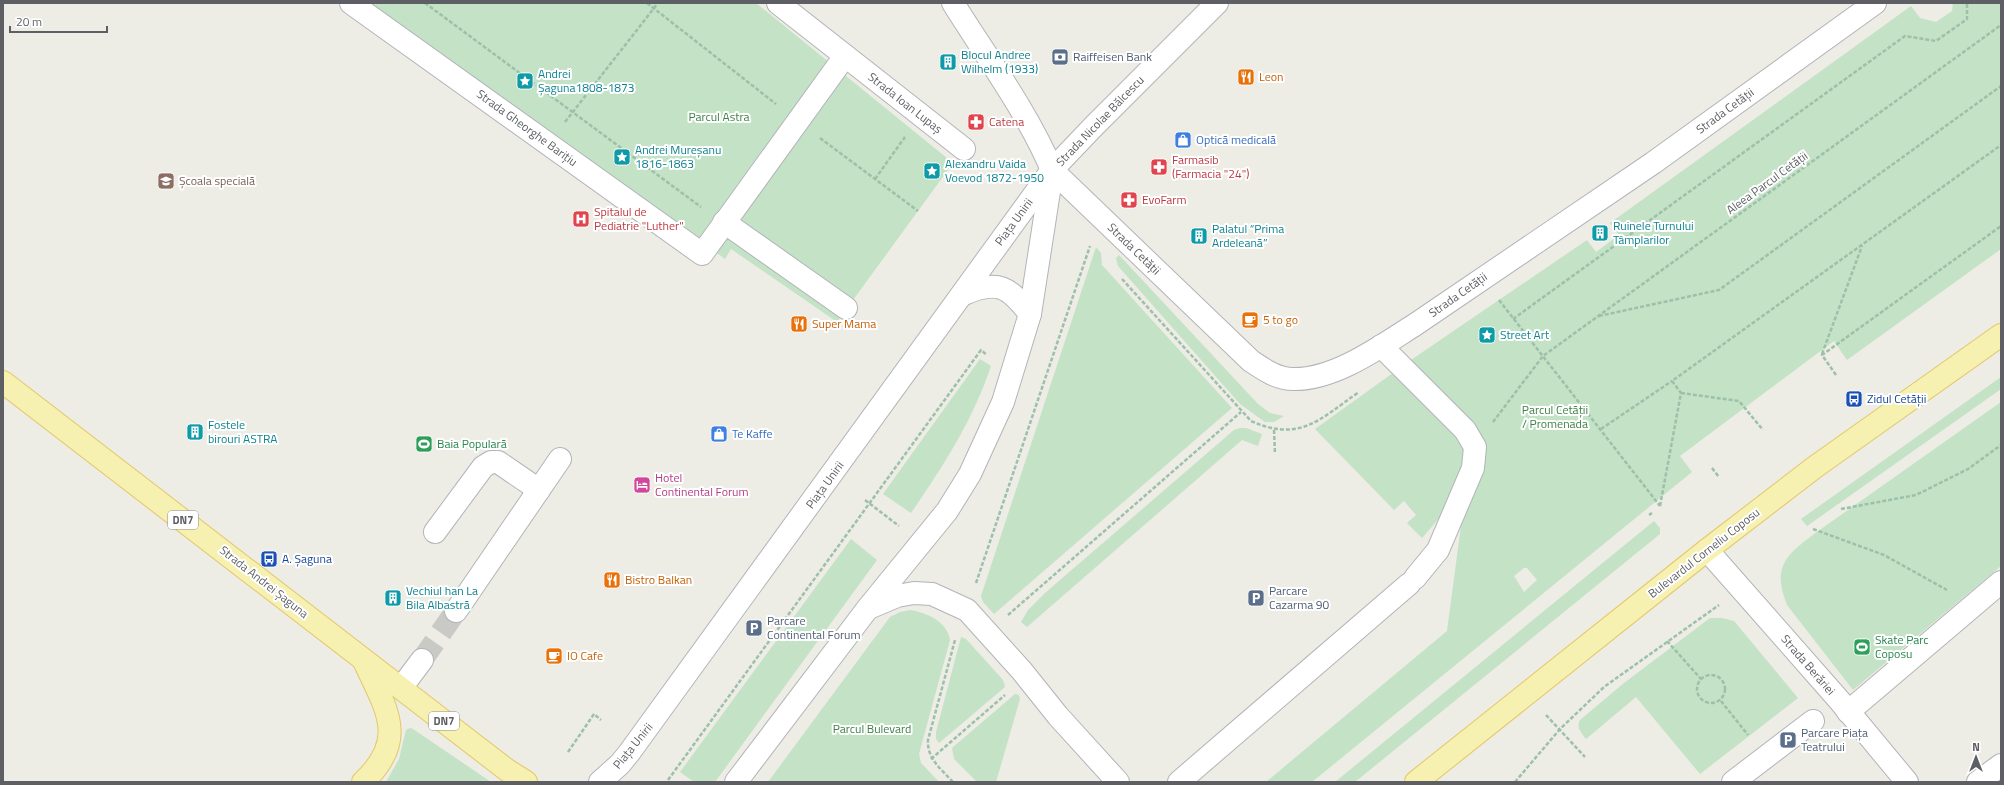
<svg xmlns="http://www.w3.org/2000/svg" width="2004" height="785" font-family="'Titillium Web',sans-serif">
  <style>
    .green { fill: #c4e2c6; fill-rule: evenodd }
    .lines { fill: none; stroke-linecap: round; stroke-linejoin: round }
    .minor-tunnel { stroke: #c9c9c5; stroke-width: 22; stroke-dasharray: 22 11; stroke-linecap: butt }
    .minor-casing { stroke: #b2b4b8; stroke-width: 24 }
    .major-casing { stroke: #e3c868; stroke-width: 24 }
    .path { stroke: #9cc0a9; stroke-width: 2.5; stroke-dasharray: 4 2; stroke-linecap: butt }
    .minor { stroke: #fff; stroke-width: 22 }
    .major { stroke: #f6f0b1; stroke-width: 22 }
    .labels { text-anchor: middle; stroke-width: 4; stroke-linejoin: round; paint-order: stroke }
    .shield { fill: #fff; stroke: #8e8f92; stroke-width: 1 }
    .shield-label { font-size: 11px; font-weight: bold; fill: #5d5f64 }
    .culture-label { font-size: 12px; fill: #0d838f; stroke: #fff; text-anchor: start }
    .service-label { font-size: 12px; fill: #4e5e75; stroke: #fff; text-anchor: start }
    .food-label { font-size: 12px; fill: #c56008; stroke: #fff; text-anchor: start }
    .street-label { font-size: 12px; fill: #5d5f64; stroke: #fff }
    .park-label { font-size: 12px; fill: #3e8146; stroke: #fff }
    .health-label { font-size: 12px; fill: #be3a42; stroke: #fff; text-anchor: start }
    .shop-label { font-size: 12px; fill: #366cbe; stroke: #fff; text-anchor: start }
    .education-label { font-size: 12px; fill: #785e54; stroke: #fff; text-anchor: start }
    .transit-label { font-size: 12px; fill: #164399; stroke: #fff; text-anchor: start }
    .leisure-label { font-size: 12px; fill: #27864d; stroke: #fff; text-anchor: start }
    .hotel-label { font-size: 12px; fill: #b23c85; stroke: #fff; text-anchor: start }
  </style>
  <rect width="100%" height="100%" fill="#edece5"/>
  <!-- green -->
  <g class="green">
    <polygon points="367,3 756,3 953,163 837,322 731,249 725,259"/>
    <path d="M1953,3h48v246l-154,111 -13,-19 -154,115 12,16 -380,310h-46l181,-151 14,-105 1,-8 5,-6 -18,-12 -8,16 -19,22 -15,-15 9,-8 -12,-14 -10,9 -79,-81 96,-69 176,-120 9,12 23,-17 -9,-12 301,-217 9,12 16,4 16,-11zM1524,568h3l10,12 -13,12 -10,-16z"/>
    <polygon points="1096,247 1101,253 1102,265 1232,408 994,614 983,602 981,596"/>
    <polygon points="1119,255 1258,404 1270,413 1284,416 1274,422 1265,422 1240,404 1118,266 1116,258"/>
    <path d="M980,359l11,7c-18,54 -48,100 -80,147l-28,-19z"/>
    <polygon points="2001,377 2001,389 1807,526 1801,519"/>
    <path d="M2001,402v164l-148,124 -66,-85c-15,-38 -2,-49 27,-71z"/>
    <polygon points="1240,428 1246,428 1262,434 1258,446 1242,440 1027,627 1021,622 1028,610 1045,593 1234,430"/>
    <polygon points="1654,521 1660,528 1660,534 1355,782 1335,782"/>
    <polygon points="851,539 877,560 715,782 694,782 680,772"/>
    <path d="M910,610c17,3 37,11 40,30l-31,114 2,9 18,19h-171l122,-165 10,-5z"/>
    <path d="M1710,618h12l12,3 64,77 -98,76 -64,-77 -50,42c-5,-7 -10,-11 -6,-19l44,-37z"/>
    <polygon points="961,637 966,639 1003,680 1005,687 939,743 936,739 936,732"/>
    <polygon points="1015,694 1019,695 1020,699 996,782 977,782 954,759 952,748"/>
    <polygon points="410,728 413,729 491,782 386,782 399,759 406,730"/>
  </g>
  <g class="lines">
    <!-- minor-tunnel -->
    <polyline class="minor-tunnel" points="422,660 456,611"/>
    <!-- minor casing -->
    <g class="minor-casing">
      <g id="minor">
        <polyline points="351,3 702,254 845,56"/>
        <polyline points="778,3 964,149"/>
        <path d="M953,3c33,53 75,110 99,167l199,191c12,8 26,18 42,18 42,1 88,-33 123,-55l237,-161 222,-160"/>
        <polyline points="724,222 846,308"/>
        <path d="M964,294c34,-15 45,-7 66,20"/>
        <polyline points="1381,346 1465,430 1475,447 1473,468 1438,550 1415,578"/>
        <polyline points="435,532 483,467 491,462 498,462 539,490"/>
        <polyline points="1707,550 1839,700 1907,782"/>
        <polyline points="871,607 897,596 914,593 932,594 967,610 1022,671 1058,716 1118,782"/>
        <polyline points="456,611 560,459"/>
        <polyline points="401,688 422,660"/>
        <polyline points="1848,712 2001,582"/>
        <polyline points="600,782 620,764 629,753 1052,170 1093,127 1217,3"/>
        <polyline points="736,782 868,608 947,511 970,474 1003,402 1030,314 1052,172"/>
        <polyline points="1179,782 1409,584"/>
        <polyline points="1733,782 1813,721"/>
        <polyline points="1978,782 2001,765"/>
      </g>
    </g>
    <!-- major casing -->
    <g class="major-casing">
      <g id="major">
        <polyline points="3,382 507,770 526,782"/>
        <path d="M363,782c46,-43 23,-73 1,-121"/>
        <polyline points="1416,782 1707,550 1815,467 2001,335"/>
      </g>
    </g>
    <!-- path -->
    <g class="path">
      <polyline points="425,3 701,207"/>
      <polyline points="647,3 776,104"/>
      <polyline points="565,122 658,3"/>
      <polyline points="820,138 918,211"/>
      <polyline points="875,179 905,137"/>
      <path d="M1122,279l129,142c49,22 69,-2 108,-29"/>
      <polyline points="1499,300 1660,506"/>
      <polyline points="1599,316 1719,290 2001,86"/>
      <polyline points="1513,319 1905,36 1936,41 1967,19 1967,3"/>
      <polyline points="1822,354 1862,246"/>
      <polyline points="1836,375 1822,355 2001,226"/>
      <polyline points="1681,393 1739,401 1763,430"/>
      <polyline points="1493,422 1543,356 2001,25"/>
      <polyline points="1601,429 1672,381"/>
      <polyline points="1274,430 1275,454"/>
      <polyline points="1712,468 1719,477"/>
      <polyline points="865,500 899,526"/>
      <polyline points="1660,506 1681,393 1672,381 2001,145"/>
      <polyline points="1841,509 1916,495 1968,469 2001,445"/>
      <polyline points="1649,515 1652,513"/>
      <polyline points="1813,529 1884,555 1947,590"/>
      <polyline points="976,583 1090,246"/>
      <polyline points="1008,615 1241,412"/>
      <polyline points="1667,641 1701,679"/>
      <circle cx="1711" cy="689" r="14"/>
      <polyline points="1721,701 1748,735"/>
      <polyline points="1546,715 1585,757"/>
      <polyline points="568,752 594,714 601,720"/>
      <polyline points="931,759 1005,695"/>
      <polyline points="668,780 981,350 987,355"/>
      <path d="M953,782c-12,-13 -26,-23 -25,-42l27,-100"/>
      <polyline points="1515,782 1560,729 1604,687 1719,605"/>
    </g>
    <!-- minor -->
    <use href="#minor" class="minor"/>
    <!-- major -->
    <use href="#major" class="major"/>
  </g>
  <!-- icons -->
  <defs>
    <g id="bank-square" transform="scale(0.9)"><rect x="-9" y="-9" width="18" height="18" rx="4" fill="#5c6f8a" stroke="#fff"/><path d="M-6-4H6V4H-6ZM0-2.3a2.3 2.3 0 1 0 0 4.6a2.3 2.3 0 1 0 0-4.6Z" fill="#fff"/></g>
    <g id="building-square" transform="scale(0.9)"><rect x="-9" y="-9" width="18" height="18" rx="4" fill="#0f9aa8" stroke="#fff"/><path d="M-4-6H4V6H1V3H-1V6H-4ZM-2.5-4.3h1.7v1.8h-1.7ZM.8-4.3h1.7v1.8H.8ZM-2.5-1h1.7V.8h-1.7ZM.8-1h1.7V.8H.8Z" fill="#fff"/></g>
    <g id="restaurant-square" transform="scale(0.9)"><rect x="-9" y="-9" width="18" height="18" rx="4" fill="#e8710a" stroke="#fff"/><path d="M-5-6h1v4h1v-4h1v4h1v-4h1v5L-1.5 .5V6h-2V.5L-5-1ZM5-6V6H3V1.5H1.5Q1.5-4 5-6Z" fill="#fff"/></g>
    <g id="sight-square" transform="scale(0.9)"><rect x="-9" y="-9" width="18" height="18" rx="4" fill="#0f9aa8" stroke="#fff"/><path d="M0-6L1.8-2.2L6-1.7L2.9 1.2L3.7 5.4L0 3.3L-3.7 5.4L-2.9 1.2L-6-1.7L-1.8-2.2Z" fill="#fff"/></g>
    <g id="pharmacy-square" transform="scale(0.9)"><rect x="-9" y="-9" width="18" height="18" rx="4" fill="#e0444e" stroke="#fff"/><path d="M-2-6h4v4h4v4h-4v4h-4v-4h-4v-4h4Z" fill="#fff"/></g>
    <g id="shop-square" transform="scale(0.9)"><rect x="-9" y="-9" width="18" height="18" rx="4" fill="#3f7fe0" stroke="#fff"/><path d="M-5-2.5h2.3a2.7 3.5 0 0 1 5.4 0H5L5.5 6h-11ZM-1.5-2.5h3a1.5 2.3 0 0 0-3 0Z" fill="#fff"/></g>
    <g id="school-square" transform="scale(0.9)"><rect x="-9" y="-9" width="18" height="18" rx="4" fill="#8d6e63" stroke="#fff"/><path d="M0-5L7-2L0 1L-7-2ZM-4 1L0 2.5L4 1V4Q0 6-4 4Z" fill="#fff"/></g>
    <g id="hospital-square" transform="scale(0.9)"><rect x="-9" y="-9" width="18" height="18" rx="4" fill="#e0444e" stroke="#fff"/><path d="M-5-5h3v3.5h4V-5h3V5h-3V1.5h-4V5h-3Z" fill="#fff"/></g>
    <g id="cafe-square" transform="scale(0.9)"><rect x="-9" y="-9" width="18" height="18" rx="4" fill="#e8710a" stroke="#fff"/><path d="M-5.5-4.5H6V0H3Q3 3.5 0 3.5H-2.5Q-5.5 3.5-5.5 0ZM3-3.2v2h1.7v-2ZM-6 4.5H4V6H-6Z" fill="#fff"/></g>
    <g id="bus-square" transform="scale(0.9)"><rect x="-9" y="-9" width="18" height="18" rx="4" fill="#1a4fb4" stroke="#fff"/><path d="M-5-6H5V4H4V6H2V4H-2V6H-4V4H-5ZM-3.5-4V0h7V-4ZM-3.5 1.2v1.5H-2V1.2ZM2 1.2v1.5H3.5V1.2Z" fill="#fff"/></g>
    <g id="stadium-square" transform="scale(0.9)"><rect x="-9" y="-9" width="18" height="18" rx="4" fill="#2e9e5b" stroke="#fff"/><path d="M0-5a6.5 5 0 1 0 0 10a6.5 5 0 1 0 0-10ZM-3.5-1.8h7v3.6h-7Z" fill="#fff"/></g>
    <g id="hotel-square" transform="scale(0.9)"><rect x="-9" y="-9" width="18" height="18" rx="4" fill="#d1479c" stroke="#fff"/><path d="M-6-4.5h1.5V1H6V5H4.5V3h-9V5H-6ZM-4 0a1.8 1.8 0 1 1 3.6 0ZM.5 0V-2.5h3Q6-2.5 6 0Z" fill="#fff"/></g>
    <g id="parking-square" transform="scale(0.9)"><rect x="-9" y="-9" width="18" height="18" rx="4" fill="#5c6f8a" stroke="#fff"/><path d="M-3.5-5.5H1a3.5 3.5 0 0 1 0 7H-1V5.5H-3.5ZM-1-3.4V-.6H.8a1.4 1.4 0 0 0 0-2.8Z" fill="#fff"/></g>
  </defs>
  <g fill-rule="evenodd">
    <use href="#bank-square" x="1060" y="57"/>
    <use href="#building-square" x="948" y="62"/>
    <use href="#restaurant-square" x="1246" y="77"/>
    <use href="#sight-square" x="525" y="81"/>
    <use href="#pharmacy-square" x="976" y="122"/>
    <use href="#shop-square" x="1183" y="140"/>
    <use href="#sight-square" x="622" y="157"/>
    <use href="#pharmacy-square" x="1159" y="167"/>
    <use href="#sight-square" x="932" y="171"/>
    <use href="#school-square" x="166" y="181"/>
    <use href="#pharmacy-square" x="1129" y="200"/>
    <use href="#hospital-square" x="581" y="219"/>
    <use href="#building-square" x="1600" y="233"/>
    <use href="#building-square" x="1199" y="236"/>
    <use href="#cafe-square" x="1250" y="320"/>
    <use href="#restaurant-square" x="799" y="324"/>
    <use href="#sight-square" x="1487" y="335"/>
    <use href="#bus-square" x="1854" y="399"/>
    <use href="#building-square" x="195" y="432"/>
    <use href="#shop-square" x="719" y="434"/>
    <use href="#stadium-square" x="424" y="444"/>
    <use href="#hotel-square" x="642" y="485"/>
    <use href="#bus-square" x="269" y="559"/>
    <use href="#restaurant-square" x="612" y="580"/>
    <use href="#building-square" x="393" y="598"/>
    <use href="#parking-square" x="1256" y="598"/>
    <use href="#parking-square" x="754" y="628"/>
    <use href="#stadium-square" x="1862" y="647"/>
    <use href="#cafe-square" x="554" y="656"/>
    <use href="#parking-square" x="1788" y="740"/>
  </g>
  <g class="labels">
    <!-- shield labels -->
    <g class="shield">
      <rect x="168" y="511" width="30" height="18" rx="3"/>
      <rect x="429" y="712" width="30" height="18" rx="3"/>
    </g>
    <g class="shield-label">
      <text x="183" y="524">DN7</text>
      <text x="444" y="725">DN7</text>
    </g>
    <!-- culture labels -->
    <g class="culture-label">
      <text x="961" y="59">Blocul Andree<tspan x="961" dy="14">Wilhelm (1933)</tspan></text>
      <text x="538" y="78">Andrei<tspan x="538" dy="14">Şaguna1808-1873</tspan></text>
      <text x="635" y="154">Andrei Mureșanu<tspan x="635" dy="14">1816-1863</tspan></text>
      <text x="945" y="168">Alexandru Vaida<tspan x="945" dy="14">Voevod 1872-1950</tspan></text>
      <text x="1613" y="230">Ruinele Turnului<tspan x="1613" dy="14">Tâmplarilor</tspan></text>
      <text x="1212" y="233">Palatul “Prima<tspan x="1212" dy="14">Ardeleană”</tspan></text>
      <text x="1500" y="339">Street Art</text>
      <text x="208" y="429">Fostele<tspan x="208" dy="14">birouri ASTRA</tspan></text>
      <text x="406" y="595">Vechiul han La<tspan x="406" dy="14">Bila Albastră</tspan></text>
    </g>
    <!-- service labels -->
    <g class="service-label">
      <text x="1073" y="61">Raiffeisen Bank</text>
      <text x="1269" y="595">Parcare<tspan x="1269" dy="14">Cazarma 90</tspan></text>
      <text x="767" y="625">Parcare<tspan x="767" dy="14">Continental Forum</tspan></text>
      <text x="1801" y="737">Parcare Piața<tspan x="1801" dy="14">Teatrului</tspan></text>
    </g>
    <!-- food labels -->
    <g class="food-label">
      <text x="1259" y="81">Leon</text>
      <text x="1263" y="324">5 to go</text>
      <text x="812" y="328">Super Mama</text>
      <text x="625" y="584">Bistro Balkan</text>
      <text x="567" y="660">IO Cafe</text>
    </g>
    <!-- street labels -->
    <g class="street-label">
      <text transform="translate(905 103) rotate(38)" y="4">Strada Ioan Lupaș</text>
      <text transform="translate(1725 111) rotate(-36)" y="4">Strada Cetății</text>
      <text transform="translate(1100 121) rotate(-46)" y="4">Strada Nicolae Bălcescu</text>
      <text transform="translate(527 128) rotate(36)" y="4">Strada Gheorghe Barițiu</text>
      <text transform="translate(1767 183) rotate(-36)" y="4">Aleea Parcul Cetății</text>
      <text transform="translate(1014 222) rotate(-54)" y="4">Piața Unirii</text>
      <text transform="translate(1134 249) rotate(44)" y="4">Strada Cetății</text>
      <text transform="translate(1458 295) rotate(-35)" y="4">Strada Cetății</text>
      <text transform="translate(825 485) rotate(-54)" y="4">Piața Unirii</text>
      <text transform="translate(1704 553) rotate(-38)" y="4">Bulevardul Corneliu Coposu</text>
      <text transform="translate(264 582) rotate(38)" y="4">Strada Andrei Șaguna</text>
      <text transform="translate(1808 665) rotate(49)" y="4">Strada Berăriei</text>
      <text transform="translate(633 746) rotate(-51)" y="4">Piața Unirii</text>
    </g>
    <!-- park labels -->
    <g class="park-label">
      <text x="719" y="121">Parcul Astra</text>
      <text x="1555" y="414">Parcul Cetății<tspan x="1555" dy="14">/ Promenada</tspan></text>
      <text x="872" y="733">Parcul Bulevard</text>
    </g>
    <!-- health labels -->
    <g class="health-label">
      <text x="989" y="126">Catena</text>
      <text x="1172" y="164">Farmasib<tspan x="1172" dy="14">(Farmacia "24")</tspan></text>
      <text x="1142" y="204">EvoFarm</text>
      <text x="594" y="216">Spitalul de<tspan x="594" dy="14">Pediatrie "Luther"</tspan></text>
    </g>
    <!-- shop labels -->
    <g class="shop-label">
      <text x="1196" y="144">Optică medicală</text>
      <text x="732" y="438">Te Kaffe</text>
    </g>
    <!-- education labels -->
    <g class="education-label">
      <text x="179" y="185">Școala specială</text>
    </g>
    <!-- transit labels -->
    <g class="transit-label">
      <text x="1867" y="403">Zidul Cetății</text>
      <text x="282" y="563">A. Șaguna</text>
    </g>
    <!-- leisure labels -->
    <g class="leisure-label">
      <text x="437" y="448">Baia Populară</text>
      <text x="1875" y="644">Skate Parc<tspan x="1875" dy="14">Coposu</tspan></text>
    </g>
    <!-- hotel labels -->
    <g class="hotel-label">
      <text x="655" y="482">Hotel<tspan x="655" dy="14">Continental Forum</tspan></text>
    </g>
  </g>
  <!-- border -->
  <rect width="2004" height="785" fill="none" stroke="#5d5f64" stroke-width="8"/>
  <!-- north arrow -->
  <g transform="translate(1976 757)" stroke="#ffffff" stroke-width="3" paint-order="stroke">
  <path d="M0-3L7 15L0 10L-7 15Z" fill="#5d5f64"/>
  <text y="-6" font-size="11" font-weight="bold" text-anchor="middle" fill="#5d5f64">N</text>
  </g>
  <!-- scale -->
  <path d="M10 26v6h97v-6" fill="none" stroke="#5d5f64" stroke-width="2"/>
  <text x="16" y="26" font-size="12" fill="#5d5f64" stroke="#ffffff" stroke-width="3" paint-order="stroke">20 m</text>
</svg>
